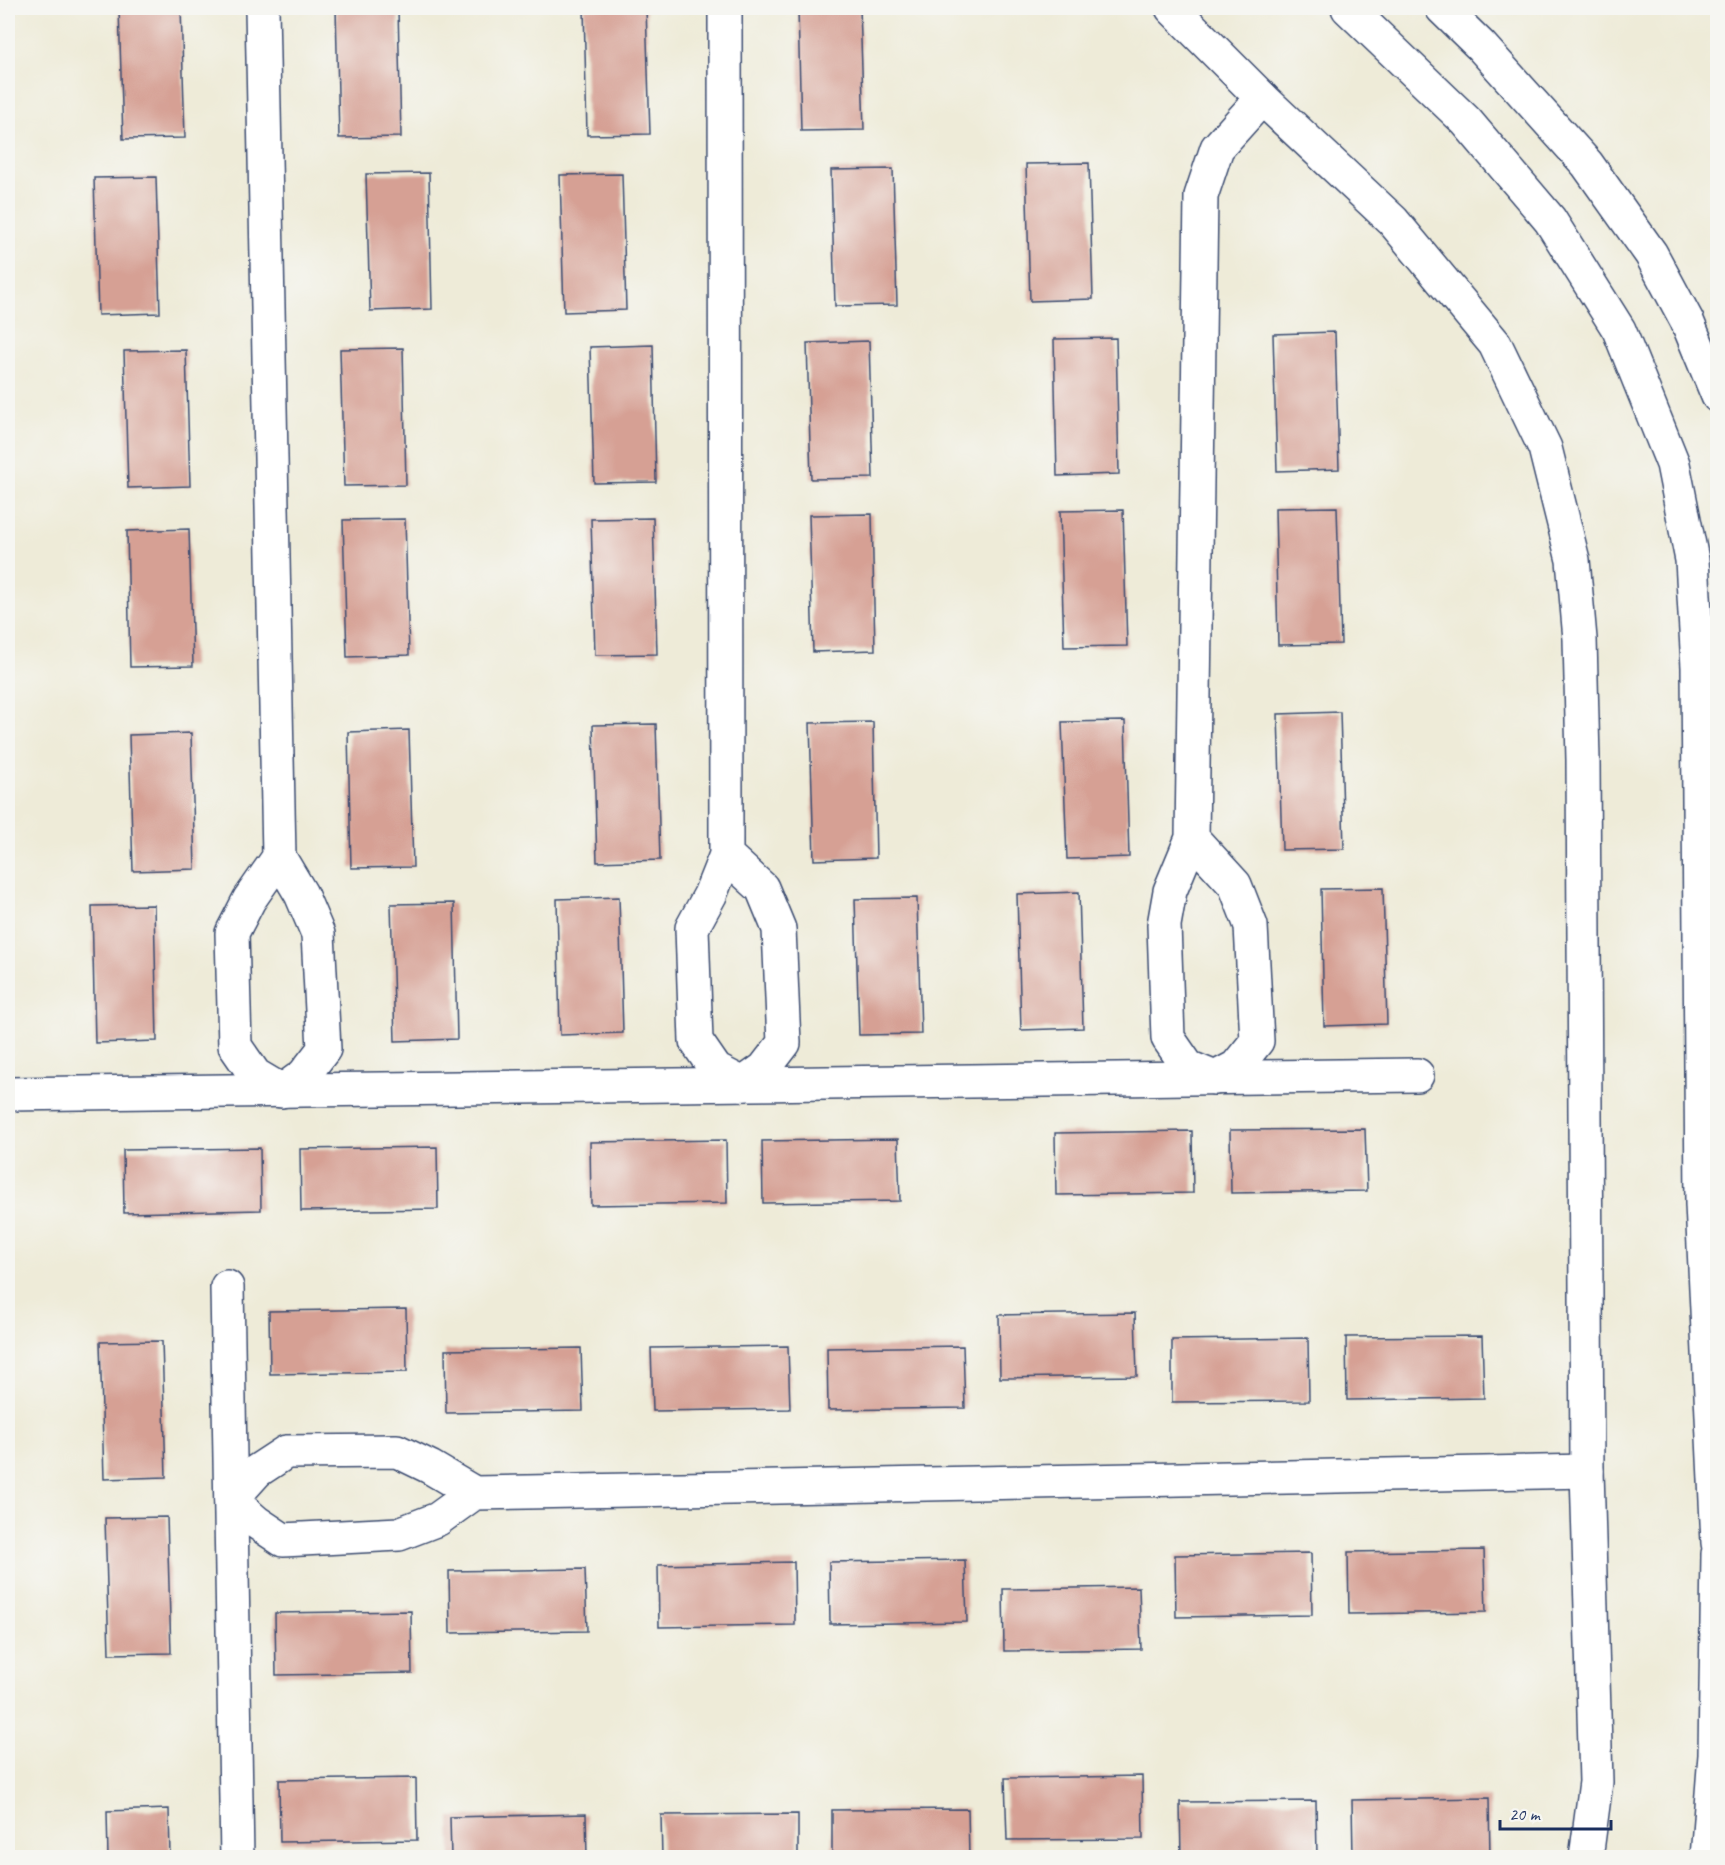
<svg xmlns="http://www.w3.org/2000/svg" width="1725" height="1865" font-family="Caveat,sans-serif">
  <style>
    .building { fill: #d6a094 }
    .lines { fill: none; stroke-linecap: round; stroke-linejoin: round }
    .minor-casing { stroke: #3b4b70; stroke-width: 36 }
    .major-casing { stroke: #3b4b70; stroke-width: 36 }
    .minor { stroke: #fff; stroke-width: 33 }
    .major { stroke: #fff; stroke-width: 33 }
  </style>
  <rect width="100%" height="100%" fill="#f6f6f2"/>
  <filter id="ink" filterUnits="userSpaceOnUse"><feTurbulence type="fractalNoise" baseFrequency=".0167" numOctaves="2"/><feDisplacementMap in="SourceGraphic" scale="12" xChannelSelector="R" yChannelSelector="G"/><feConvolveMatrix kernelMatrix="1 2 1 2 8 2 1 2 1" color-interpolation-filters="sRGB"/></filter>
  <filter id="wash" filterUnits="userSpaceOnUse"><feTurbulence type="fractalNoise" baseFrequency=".008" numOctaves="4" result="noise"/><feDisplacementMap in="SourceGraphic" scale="24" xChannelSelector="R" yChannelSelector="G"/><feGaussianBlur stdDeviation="1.35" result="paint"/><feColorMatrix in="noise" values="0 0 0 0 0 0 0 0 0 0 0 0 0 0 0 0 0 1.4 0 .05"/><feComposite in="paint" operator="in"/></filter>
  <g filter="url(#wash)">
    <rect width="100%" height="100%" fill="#eeebd8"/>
    <g id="blocks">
      <!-- building -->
      <g class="building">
        <polygon points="119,8 181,8 185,138 123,139"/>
        <polygon points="336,8 398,8 401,137 339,138"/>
        <polygon points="584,8 646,8 650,134 587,135"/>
        <polygon points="798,8 860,8 864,130 801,131"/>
        <polygon points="1089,163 1093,299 1030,301 1026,164"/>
        <polygon points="893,169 897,305 835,306 831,170"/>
        <polygon points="429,173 432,309 370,311 366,174"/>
        <polygon points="622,174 626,310 564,312 560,175"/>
        <polygon points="156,177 160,313 98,315 94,178"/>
        <polygon points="1335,332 1339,469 1277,471 1273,334"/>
        <polygon points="1116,338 1119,474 1057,476 1054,339"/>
        <polygon points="869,341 873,478 811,479 807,343"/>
        <polygon points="653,345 656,482 594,483 590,347"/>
        <polygon points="403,348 406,485 344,486 340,349"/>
        <polygon points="186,350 190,486 128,488 124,351"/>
        <polygon points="1337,507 1341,644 1278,645 1275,508"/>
        <polygon points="1123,510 1127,646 1064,647 1060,511"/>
        <polygon points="872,514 875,650 813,652 809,515"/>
        <polygon points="653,518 657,654 595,655 591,519"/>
        <polygon points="405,519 409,655 347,657 343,520"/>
        <polygon points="189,529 193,666 130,667 127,531"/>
        <polygon points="1340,712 1344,849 1282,850 1278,714"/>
        <polygon points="1125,721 1129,857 1067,859 1062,722"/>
        <polygon points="873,722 876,858 814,860 810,723"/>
        <polygon points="656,724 660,860 597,862 593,725"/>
        <polygon points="409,730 413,867 351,868 348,732"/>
        <polygon points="191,733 195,869 133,871 129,735"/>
        <polygon points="1383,888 1387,1024 1324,1026 1321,889"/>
        <polygon points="1079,892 1083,1028 1021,1030 1017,894"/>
        <polygon points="619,897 623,1033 560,1035 557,899"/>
        <polygon points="917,898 921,1034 859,1035 855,899"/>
        <polygon points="454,903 457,1039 395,1041 391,904"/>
        <polygon points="154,905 157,1041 95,1043 92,906"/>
        <polygon points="1365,1129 1367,1191 1231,1193 1230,1130"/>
        <polygon points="1192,1131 1193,1193 1056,1195 1055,1133"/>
        <polygon points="898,1139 900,1201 763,1203 762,1141"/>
        <polygon points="726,1140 727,1203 591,1205 590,1142"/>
        <polygon points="437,1147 438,1209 301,1211 300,1149"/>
        <polygon points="260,1148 261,1210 124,1213 123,1150"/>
        <polygon points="406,1309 407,1372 270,1374 269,1311"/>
        <polygon points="1135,1313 1137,1376 1000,1378 999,1315"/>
        <polygon points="1482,1336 1484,1398 1347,1400 1346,1337"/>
        <polygon points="1308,1338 1309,1401 1172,1402 1172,1340"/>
        <polygon points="162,1341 166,1477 104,1479 100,1342"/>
        <polygon points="788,1346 790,1409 653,1411 651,1348"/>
        <polygon points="963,1346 965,1408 828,1410 827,1348"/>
        <polygon points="581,1348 583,1411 446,1413 445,1350"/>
        <polygon points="167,1517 171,1653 109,1654 105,1518"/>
        <polygon points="1484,1550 1486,1612 1349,1614 1348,1552"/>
        <polygon points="1311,1553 1312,1615 1176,1617 1175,1555"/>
        <polygon points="965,1560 967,1622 830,1624 829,1562"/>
        <polygon points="794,1562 795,1625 659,1627 658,1565"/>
        <polygon points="585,1569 587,1631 450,1633 449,1571"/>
        <polygon points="1139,1587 1141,1649 1004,1651 1003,1589"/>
        <polygon points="411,1611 412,1673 276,1675 275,1613"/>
        <polygon points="1142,1776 1143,1839 1007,1840 1005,1778"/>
        <polygon points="416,1778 417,1840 280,1842 279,1780"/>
        <polygon points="1489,1798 1490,1858 1353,1858 1352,1800"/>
        <polygon points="1316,1801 1317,1858 1181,1858 1180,1802"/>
        <polygon points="169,1809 170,1858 108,1858 107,1811"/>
        <polygon points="968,1809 969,1858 832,1858 832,1810"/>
        <polygon points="586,1814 587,1858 451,1858 450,1817"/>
        <polygon points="798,1814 798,1858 662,1858 661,1815"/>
      </g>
    </g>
  </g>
  <g filter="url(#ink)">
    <use href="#blocks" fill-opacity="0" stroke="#3b4b70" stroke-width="1.5"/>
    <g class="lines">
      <!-- minor casing -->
      <g class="minor-casing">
        <g id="minor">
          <polyline points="262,8 279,857 301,894 318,934 324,1049 304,1075 282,1091 255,1075 235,1046 232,933 249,900 279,857"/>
          <polyline points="725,8 726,855 710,895 692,928 696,1041 716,1070 743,1084 764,1069 784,1043 779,929 762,888 726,855"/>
          <polyline points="1172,8 1262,98 1393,221 1495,344 1545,448 1573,560 1580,639 1583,760 1587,1471 1596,1782 1586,1858"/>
          <polyline points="1192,838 1235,885 1251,926 1257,1041 1236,1067 1215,1078 1188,1067 1168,1038 1164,925 1170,891 1192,838 1201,196 1217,148 1262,98"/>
          <polyline points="8,1094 1417,1075"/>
          <polyline points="227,1287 237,1858"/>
          <polyline points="474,1493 438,1519 399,1534 283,1540 256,1522 231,1500 257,1471 286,1452 397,1451 430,1467 474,1493 1587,1471"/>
        </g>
      </g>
      <!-- major casing -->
      <g class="major-casing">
        <g id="major">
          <polyline points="1348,8 1466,121 1550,220 1619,330 1673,464 1692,560 1698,667 1702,1204 1718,1543"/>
          <polyline points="1442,8 1481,46 1587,164 1651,254 1687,321 1718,396"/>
          <polyline points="1707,1858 1715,1755 1718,1554"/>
        </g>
      </g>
      <!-- minor -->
      <use href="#minor" class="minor"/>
      <!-- major -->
      <use href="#major" class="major"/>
    </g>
  </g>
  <!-- margin -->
  <rect width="1725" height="1865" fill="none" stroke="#f6f6f2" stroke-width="30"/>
  <!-- scale -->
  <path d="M1500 1820v9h111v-9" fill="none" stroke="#1b2f5e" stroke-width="3"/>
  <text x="1509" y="1820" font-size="18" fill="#1b2f5e" stroke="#f6f6f2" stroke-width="4.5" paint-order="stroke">20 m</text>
</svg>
